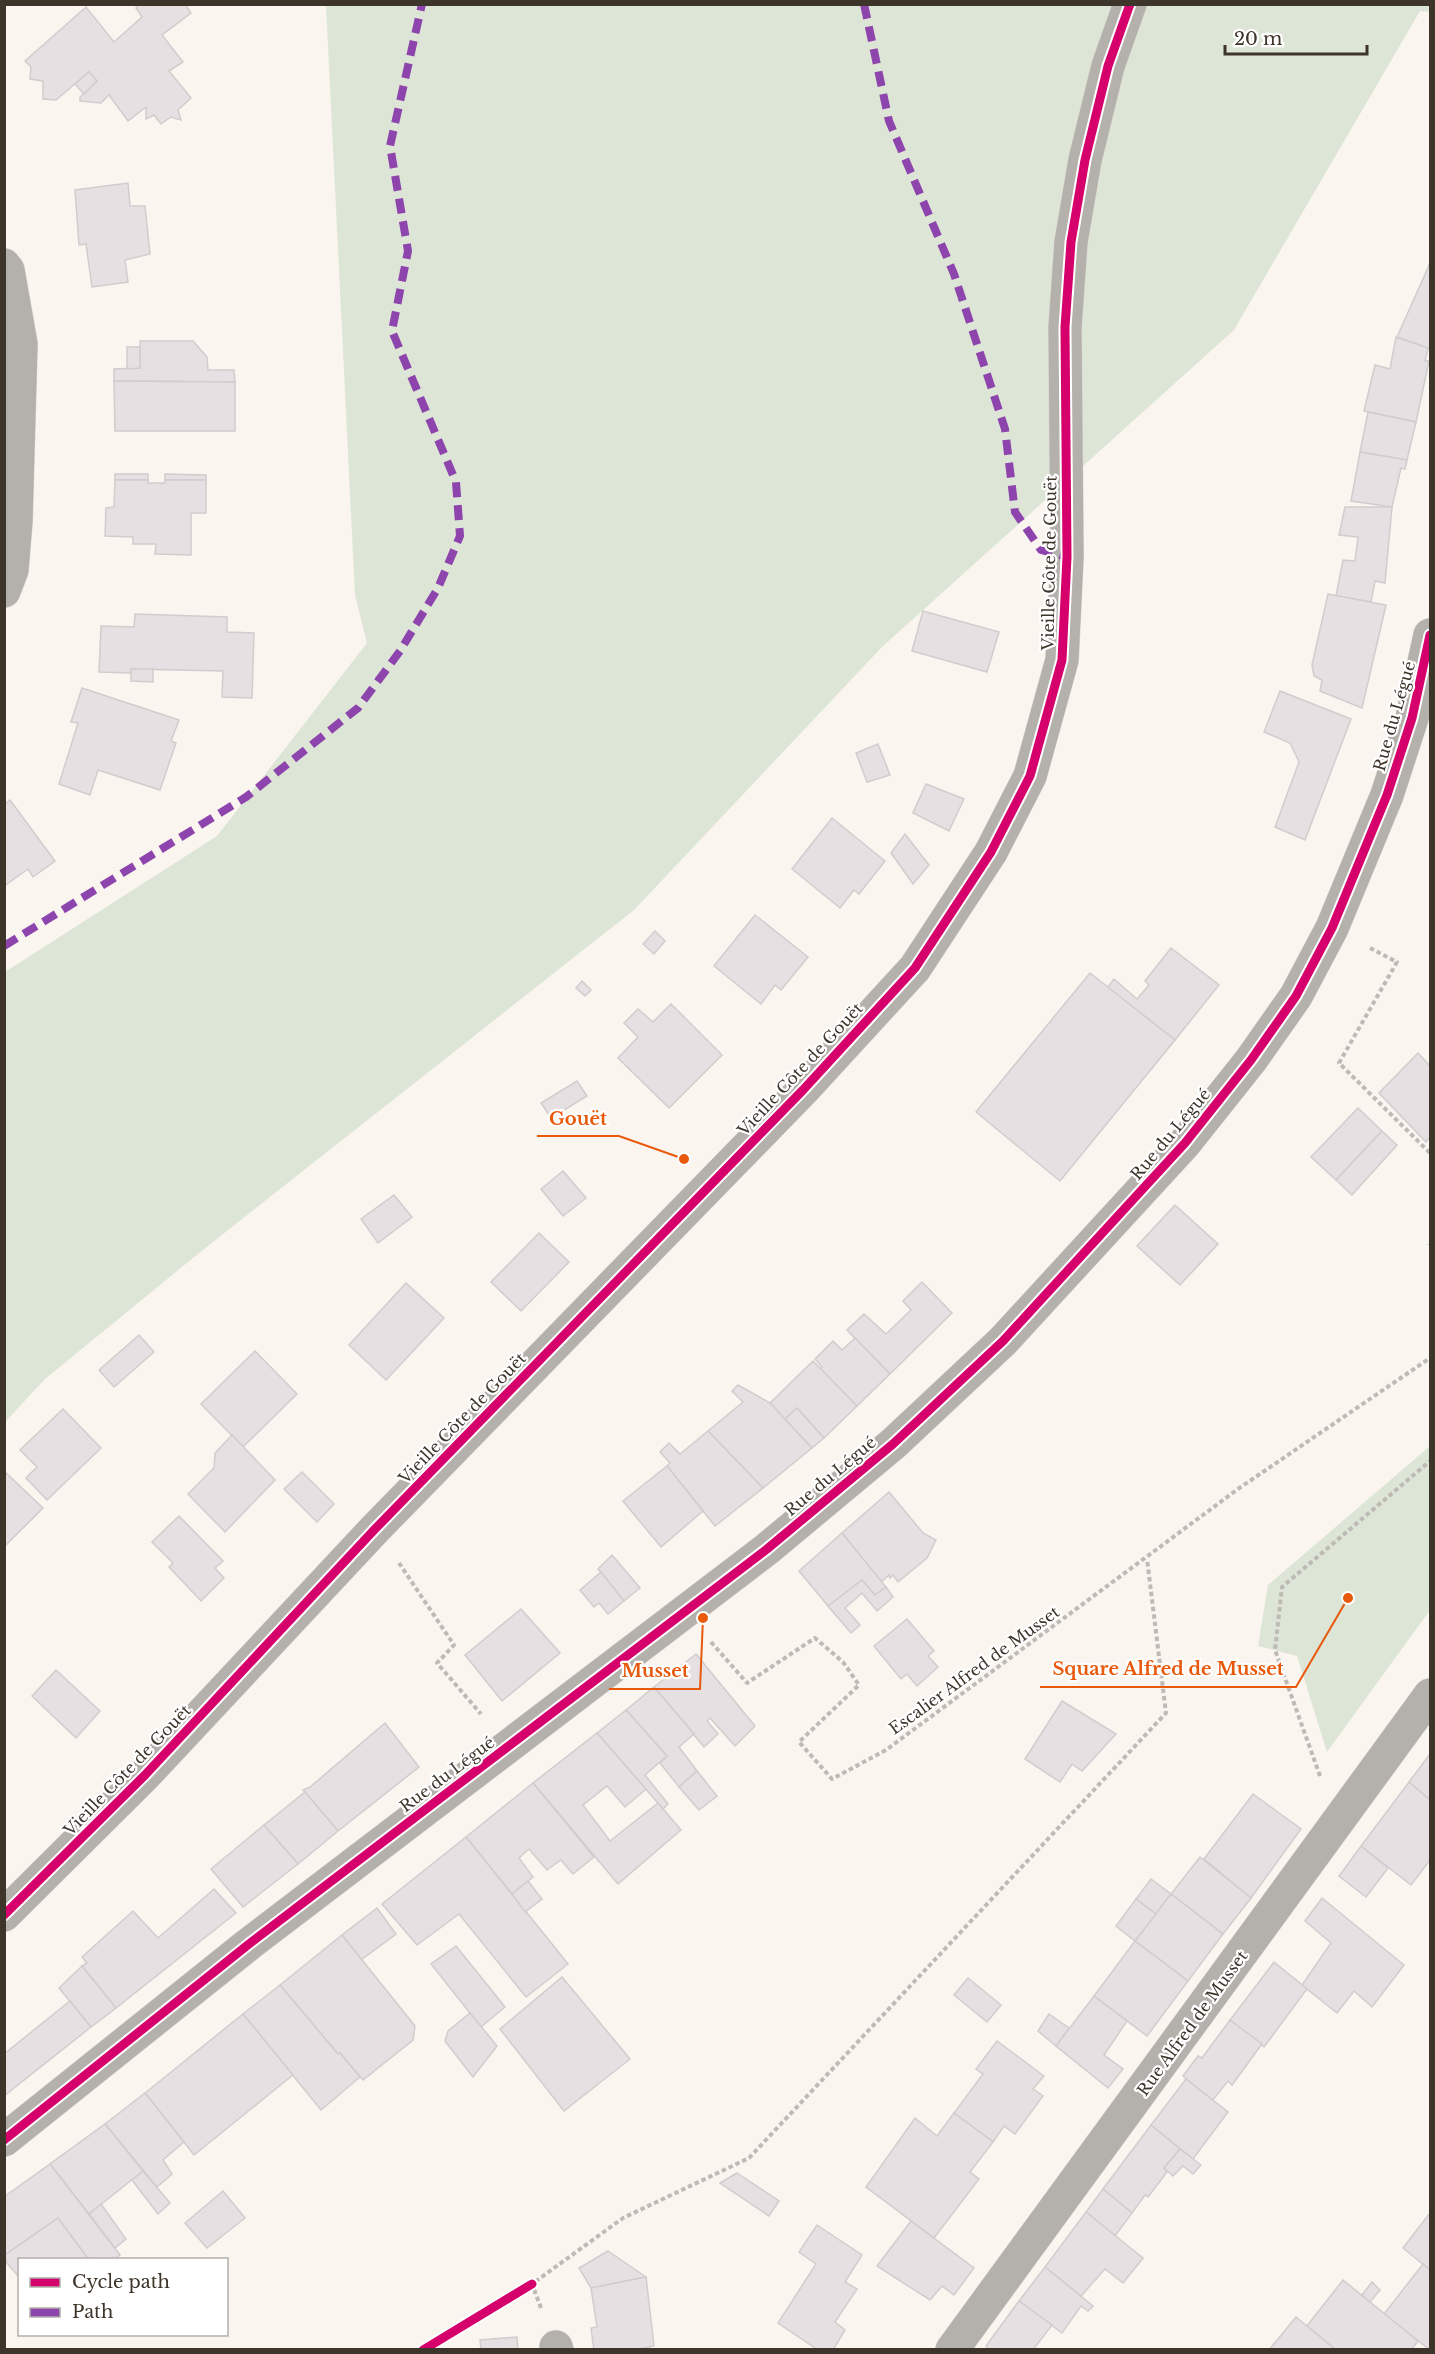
<svg xmlns="http://www.w3.org/2000/svg" width="1435" height="2354" font-family="'Libre Baskerville',serif">
  <style>
    .green { fill: #dde5d6 }
    .building { fill: #e6e0e2; stroke: #d2cccf; stroke-width: 1.5 }
    .lines { fill: none; stroke-linecap: round; stroke-linejoin: round }
    .street-casing { stroke: #d7d2cc; stroke-width: 34 }
    .secondary-casing { stroke: #d7d2cc; stroke-width: 34 }
    .path { stroke: #bebab5; stroke-width: 4; stroke-dasharray: 4.5 3; stroke-linecap: butt }
    .street { stroke: #b4b1ad; stroke-width: 33 }
    .secondary { stroke: #b4b0ab; stroke-width: 33 }
    .quiet { stroke: #8e44ad; stroke-width: 8; stroke-dasharray: 15 8; stroke-linecap: butt }
    .cycleway-casing { stroke: #fff; stroke-width: 13 }
    .cycleway { stroke: #d6006c; stroke-width: 9 }
    .labels { text-anchor: middle; stroke-width: 4.5; stroke-linejoin: round; paint-order: stroke }
    .street-label { font-size: 16px; fill: #3e352a; stroke: #fff }
    .leader { fill: none; stroke: #e8590c; stroke-width: 2 }
    .callout-dot { fill: #e8590c; stroke: #fff; stroke-width: 2 }
    .callout-label { font-size: 18px; text-anchor: middle; font-weight: bold; fill: #e8590c; stroke: #fff; stroke-width: 4.5; stroke-linejoin: round; paint-order: stroke }
  </style>
  <rect width="100%" height="100%" fill="#faf5ef"/>
  <!-- green -->
  <g class="green">
    <polygon points="326,5 1430,5 1430,12 1420,11 1234,330 882,647 634,910 204,1249 45,1379 5,1422 5,972 217,836 367,643 355,595"/>
    <polygon points="1430,1446 1430,1610 1327,1752 1297,1656 1258,1646 1268,1585"/>
  </g>
  <!-- building -->
  <g class="building">
    <polygon points="139,4 185,4 191,13 162,35 183,62 169,71 191,98 178,110 181,120 171,117 161,124 154,115 146,119 146,107 128,121 109,95 101,103 80,101 80,97 97,81 89,72 56,100 43,99 43,81 30,79 31,67 25,61 86,7 114,42 142,17 136,8"/>
    <polygon points="89,72 97,81 84,94 75,84"/>
    <polygon points="128,183 130,206 145,206 150,254 125,260 128,282 92,287 86,244 79,245 75,190"/>
    <polygon points="1430,263 1430,349 1397,337"/>
    <polygon points="1396,337 1428,348 1425,361 1429,361 1416,422 1364,411 1375,365 1390,369"/>
    <polygon points="140,341 193,341 207,357 208,370 234,370 235,382 114,381 114,369 140,368"/>
    <polygon points="127,347 140,347 140,368 127,369"/>
    <polygon points="114,381 235,382 235,431 115,431"/>
    <polygon points="1368,412 1416,422 1407,460 1360,452"/>
    <polygon points="1360,452 1407,460 1405,469 1401,468 1392,507 1351,501"/>
    <rect x="115" y="474" width="33" height="6"/>
    <polygon points="165,474 206,475 206,480 165,480"/>
    <polygon points="115,480 148,480 148,483 165,483 165,480 206,480 206,513 191,513 191,555 155,554 156,544 133,544 133,537 105,536 106,508 114,507"/>
    <polygon points="1345,507 1392,507 1385,583 1375,581 1371,602 1336,596 1343,560 1355,561 1358,537 1339,535"/>
    <polygon points="1328,594 1386,605 1362,708 1320,691 1322,680 1314,676 1312,665"/>
    <polygon points="923,611 999,632 987,672 912,651"/>
    <polygon points="135,614 227,617 227,632 254,633 252,698 222,697 223,671 131,669 131,673 99,672 101,626 134,627"/>
    <polygon points="131,669 153,669 153,682 131,681"/>
    <polygon points="82,688 179,720 171,741 176,743 160,790 98,770 90,795 59,784 78,723 71,722"/>
    <polygon points="1280,691 1351,719 1305,840 1275,827 1299,762 1290,743 1264,732"/>
    <polygon points="878,744 890,775 867,782 856,753"/>
    <polygon points="926,784 964,799 949,831 913,813"/>
    <polygon points="10,800 55,861 33,877 28,869 4,886 4,805"/>
    <polygon points="832,818 885,861 859,894 854,890 840,908 792,869"/>
    <polygon points="905,834 929,865 913,884 891,853"/>
    <polygon points="755,915 808,957 781,990 775,985 761,1004 714,966"/>
    <polygon points="655,931 665,941 654,954 643,944"/>
    <polygon points="1171,948 1219,985 1175,1040 1107,988 1114,979 1137,999 1149,985 1145,981"/>
    <polygon points="1090,973 1175,1040 1060,1181 976,1112"/>
    <polygon points="582,981 591,990 585,996 576,988"/>
    <polygon points="671,1004 722,1055 669,1108 618,1058 638,1037 624,1023 638,1009 653,1022"/>
    <polygon points="1418,1053 1430,1066 1430,1137 1426,1142 1379,1093"/>
    <polygon points="577,1081 587,1096 551,1118 541,1103"/>
    <polygon points="1358,1108 1382,1131 1336,1180 1311,1157"/>
    <polygon points="1382,1131 1397,1145 1352,1195 1336,1180"/>
    <polygon points="563,1171 586,1198 563,1216 541,1189"/>
    <polygon points="394,1195 412,1217 378,1243 361,1219"/>
    <polygon points="1175,1205 1218,1244 1180,1285 1137,1246"/>
    <polygon points="539,1233 569,1262 521,1311 491,1282"/>
    <polygon points="922,1282 952,1313 890,1374 847,1330 864,1314 886,1334 911,1310 903,1301"/>
    <polygon points="406,1283 444,1318 386,1380 349,1345"/>
    <polygon points="139,1335 154,1352 114,1387 99,1370"/>
    <polygon points="855,1338 890,1374 857,1406 819,1369 822,1367 815,1359 833,1341 842,1350"/>
    <polygon points="255,1351 297,1394 243,1447 201,1404"/>
    <polygon points="813,1361 857,1406 824,1438 797,1408 785,1419 770,1403"/>
    <polygon points="738,1385 770,1403 812,1448 763,1488 708,1431 743,1402 732,1391"/>
    <polygon points="797,1408 824,1438 812,1448 785,1419"/>
    <polygon points="63,1409 101,1448 47,1500 26,1478 37,1467 20,1450"/>
    <polygon points="708,1431 763,1488 715,1526 667,1466 670,1463 660,1452 669,1443 680,1454"/>
    <polygon points="232,1435 275,1480 225,1532 188,1494 214,1468 215,1453"/>
    <polygon points="667,1466 703,1511 661,1547 623,1501"/>
    <polygon points="4,1471 43,1508 4,1547"/>
    <polygon points="302,1472 334,1504 317,1522 284,1489"/>
    <polygon points="889,1492 923,1533 936,1540 927,1558 898,1582 893,1575 890,1578 889,1575 881,1582 842,1533"/>
    <polygon points="179,1516 223,1561 215,1568 224,1578 201,1601 169,1567 173,1563 152,1542"/>
    <polygon points="842,1533 886,1587 875,1595 862,1580 828,1606 799,1571"/>
    <polygon points="612,1555 640,1588 624,1601 598,1569"/>
    <polygon points="601,1572 624,1601 608,1614 599,1603 594,1607 580,1590"/>
    <polygon points="862,1580 875,1595 886,1587 893,1597 877,1611 862,1593 845,1608 860,1625 851,1633 828,1606"/>
    <polygon points="521,1609 560,1653 502,1701 465,1655"/>
    <polygon points="907,1619 934,1651 928,1656 938,1667 917,1686 907,1674 901,1679 874,1646"/>
    <polygon points="696,1654 755,1726 735,1746 710,1718 707,1721 718,1734 704,1747 654,1687"/>
    <polygon points="56,1670 100,1711 76,1738 32,1696"/>
    <polygon points="654,1687 694,1734 679,1747 697,1771 679,1787 660,1763 667,1756 626,1710"/>
    <polygon points="1062,1701 1116,1734 1082,1771 1072,1764 1060,1782 1025,1759"/>
    <polygon points="626,1710 667,1756 645,1775 668,1804 663,1809 597,1733"/>
    <polygon points="385,1723 419,1767 338,1831 303,1790 310,1787"/>
    <polygon points="597,1733 646,1789 625,1807 607,1786 583,1805 610,1841 658,1803 681,1830 618,1884 533,1783"/>
    <polygon points="1430,1754 1430,1800 1409,1782"/>
    <polygon points="697,1771 717,1796 699,1810 679,1787"/>
    <polygon points="1409,1782 1430,1800 1430,1860 1411,1885 1361,1846"/>
    <polygon points="533,1783 594,1857 573,1874 561,1860 547,1870 529,1849 519,1858 533,1877 512,1894 466,1837"/>
    <polygon points="305,1792 338,1831 298,1864 264,1825"/>
    <polygon points="1253,1794 1301,1829 1251,1898 1204,1859"/>
    <polygon points="264,1825 298,1864 243,1907 211,1869"/>
    <polygon points="466,1837 568,1964 526,1997 459,1914 417,1945 382,1904"/>
    <polygon points="1361,1846 1388,1868 1366,1897 1339,1876"/>
    <polygon points="1200,1857 1251,1898 1223,1934 1171,1894"/>
    <polygon points="1151,1879 1171,1894 1156,1914 1136,1899"/>
    <polygon points="528,1881 542,1899 525,1912 512,1894"/>
    <polygon points="214,1889 236,1913 116,2008 82,1966 87,1963 82,1957 133,1911 158,1938"/>
    <polygon points="1171,1894 1223,1934 1188,1981 1135,1941"/>
    <polygon points="1322,1898 1404,1965 1372,2007 1354,1991 1337,2013 1302,1985 1331,1943 1305,1921"/>
    <polygon points="1136,1899 1156,1914 1135,1941 1116,1926"/>
    <polygon points="377,1908 396,1934 361,1960 342,1935"/>
    <polygon points="342,1935 415,2026 413,2040 363,2080 340,2053 338,2054 280,1985"/>
    <polygon points="1135,1941 1188,1981 1147,2036 1094,1996"/>
    <polygon points="456,1946 505,2007 481,2027 431,1964"/>
    <polygon points="1274,1962 1307,1989 1264,2047 1230,2020"/>
    <polygon points="82,1966 116,2008 91,2027 59,1988"/>
    <polygon points="562,1977 630,2059 564,2111 500,2029"/>
    <polygon points="968,1978 1001,2005 987,2022 954,1995"/>
    <polygon points="280,1985 338,2054 340,2053 360,2077 321,2110 243,2014"/>
    <polygon points="1094,1996 1127,2021 1104,2055 1123,2069 1108,2088 1056,2046"/>
    <polygon points="70,2001 91,2027 4,2096 4,2054"/>
    <polygon points="470,2013 497,2046 473,2077 445,2041 448,2031"/>
    <polygon points="243,2014 293,2075 194,2155 145,2093"/>
    <polygon points="1049,2014 1069,2028 1056,2046 1038,2031"/>
    <polygon points="1230,2020 1262,2044 1232,2085 1228,2081 1212,2101 1183,2076 1198,2056 1202,2058"/>
    <polygon points="997,2041 1044,2076 1033,2089 1043,2096 1015,2134 1004,2126 993,2142 954,2113 983,2074 976,2069"/>
    <polygon points="1186,2079 1228,2112 1193,2159 1151,2125"/>
    <polygon points="145,2093 184,2142 163,2160 172,2174 157,2187 105,2124"/>
    <polygon points="954,2113 993,2142 970,2172 979,2179 934,2238 866,2187 915,2118 937,2136"/>
    <polygon points="105,2124 143,2171 89,2214 50,2164"/>
    <polygon points="1151,2125 1180,2149 1164,2168 1167,2172 1148,2197 1145,2195 1132,2213 1103,2189"/>
    <polygon points="1180,2149 1201,2165 1193,2174 1183,2166 1173,2176 1164,2168"/>
    <polygon points="50,2164 120,2255 114,2260 89,2260 58,2218 5,2255 6,2262 4,2263 4,2197"/>
    <polygon points="143,2171 170,2203 158,2214 132,2180"/>
    <polygon points="737,2173 779,2201 769,2216 720,2183"/>
    <polygon points="1103,2189 1132,2213 1115,2236 1086,2212"/>
    <polygon points="223,2191 245,2218 207,2248 185,2223"/>
    <polygon points="101,2204 126,2239 115,2248 89,2214"/>
    <polygon points="1086,2212 1143,2258 1123,2283 1105,2269 1081,2296 1045,2267"/>
    <polygon points="1430,2213 1430,2270 1403,2248"/>
    <polygon points="58,2218 89,2260 20,2260 20,2278 6,2262 5,2255"/>
    <polygon points="911,2221 974,2268 954,2295 942,2286 930,2300 877,2266"/>
    <polygon points="817,2225 862,2255 845,2282 857,2289 835,2322 845,2330 833,2350 818,2350 778,2323 816,2264 799,2252"/>
    <polygon points="608,2251 646,2277 591,2288 579,2268"/>
    <polygon points="1423,2264 1430,2270 1430,2350 1384,2314"/>
    <polygon points="1045,2267 1093,2306 1088,2311 1081,2306 1062,2333 1019,2301"/>
    <polygon points="646,2277 654,2346 633,2350 594,2350 591,2328 597,2327 591,2288"/>
    <polygon points="1343,2280 1418,2341 1411,2350 1336,2350 1307,2326"/>
    <polygon points="1372,2282 1380,2290 1370,2302 1362,2295"/>
    <polygon points="1019,2301 1052,2325 1033,2350 990,2350 986,2346"/>
    <polygon points="1296,2317 1307,2326 1336,2350 1269,2350"/>
    <polygon points="517,2337 518,2350 481,2350 480,2340"/>
  </g>
  <g class="lines">
    <!-- street casing -->
    <g class="street-casing">
      <g id="street">
        <polyline points="4,265 8,270 21,344 16,521 12,570 4,591"/>
        <polyline points="556,2347 557,2350"/>
        <polyline points="952,2350 1430,1695"/>
      </g>
    </g>
    <!-- secondary casing -->
    <g class="secondary-casing">
      <g id="secondary">
        <polyline points="4,1915 145,1775 375,1529 803,1090 915,968 991,852 1030,776 1062,660 1067,557 1065,327 1071,242 1085,160 1108,66 1130,4"/>
        <polyline points="4,2140 249,1944 767,1549 893,1444 1003,1341 1185,1143 1251,1060 1296,996 1332,928 1387,795 1412,718 1430,635"/>
      </g>
    </g>
    <!-- path -->
    <g class="path">
      <polyline points="1370,948 1397,962 1339,1063 1430,1153"/>
      <polyline points="1430,1244 1430,1245"/>
      <polyline points="399,1563 454,1645 437,1663 481,1714"/>
      <polyline points="711,1642 747,1683 815,1638 843,1662 859,1685 799,1742 832,1779 886,1750 1238,1489 1430,1358"/>
      <polyline points="1320,1776 1275,1650 1282,1587 1430,1461"/>
      <polyline points="541,2308 532,2284 623,2218 749,2158 1166,1713 1147,1559"/>
      <polyline points="423,2350 532,2284"/>
    </g>
    <!-- street -->
    <use href="#street" class="street"/>
    <!-- secondary -->
    <use href="#secondary" class="secondary"/>
    <!-- quiet -->
    <g class="quiet">
      <polyline points="864,4 889,121 954,274 1005,429 1015,512 1041,550 1067,557"/>
      <polyline points="4,946 246,797 358,708 400,651 438,588 460,536 456,482 392,331 408,251 390,146 422,4"/>
    </g>
    <!-- cycleway casing -->
    <g class="cycleway-casing">
      <g id="cycleway">
        <polyline points="4,1915 145,1775 375,1529 803,1090 915,968 991,852 1030,776 1062,660 1067,557 1065,327 1071,242 1085,160 1108,66 1130,4"/>
        <polyline points="4,2140 249,1944 767,1549 893,1444 1003,1341 1185,1143 1251,1060 1296,996 1332,928 1387,795 1412,718 1430,635"/>
        <polyline points="423,2350 532,2284"/>
      </g>
    </g>
    <!-- cycleway -->
    <use href="#cycleway" class="cycleway"/>
  </g>
  <g class="labels">
    <!-- street labels -->
    <g class="street-label">
      <text transform="translate(1049 563) rotate(-89)" y="6">Vieille Côte de Gouët</text>
      <text transform="translate(1394 716) rotate(-74)" y="6">Rue du Légué</text>
      <text transform="translate(800 1069) rotate(-47)" y="6">Vieille Côte de Gouët</text>
      <text transform="translate(1170 1134) rotate(-50)" y="6">Rue du Légué</text>
      <text transform="translate(462 1418) rotate(-46)" y="6">Vieille Côte de Gouët</text>
      <text transform="translate(830 1476) rotate(-40)" y="6">Rue du Légué</text>
      <text transform="translate(974 1670) rotate(-36)" y="6">Escalier Alfred de Musset</text>
      <text transform="translate(127 1770) rotate(-46)" y="6">Vieille Côte de Gouët</text>
      <text transform="translate(447 1774) rotate(-37)" y="6">Rue du Légué</text>
      <text transform="translate(1192 2023) rotate(-54)" y="6">Rue Alfred de Musset</text>
    </g>
  </g>
  <!-- callouts -->
  <path class="leader" d="M684 1159L619 1136H537M1348 1598L1296 1687H1040M703 1618L700 1689H609"/>
  <g class="callout-dot">
    <circle cx="684" cy="1159" r="6"/>
    <circle cx="1348" cy="1598" r="6"/>
    <circle cx="703" cy="1618" r="6"/>
  </g>
  <g class="callout-label">
    <text x="578" y="1125">Gouët</text>
    <text x="1168" y="1675">Square Alfred de Musset</text>
    <text x="655" y="1677">Musset</text>
  </g>
  <!-- border -->
  <rect width="1435" height="2354" fill="none" stroke="#3e352a" stroke-width="12"/>
  <!-- legend -->
  <rect x="18" y="2258" width="210" height="78" fill="#ffffff" stroke="#b2aeaa" stroke-width="1.5"/>
  <rect x="30" y="2278" width="30" height="9" fill="#d6006c" stroke="#b2aeaa" stroke-width="1.5"/>
  <text x="72" y="2288" font-size="18" fill="#3e352a">Cycle path</text>
  <rect x="30" y="2308" width="30" height="9" fill="#8e44ad" stroke="#b2aeaa" stroke-width="1.5"/>
  <text x="72" y="2318" font-size="18" fill="#3e352a">Path</text>
  <!-- scale -->
  <path d="M1225 45v9h142v-9" fill="none" stroke="#3e352a" stroke-width="3"/>
  <text x="1234" y="45" font-size="18" fill="#3e352a" stroke="#ffffff" stroke-width="4.5" paint-order="stroke">20 m</text>
</svg>
